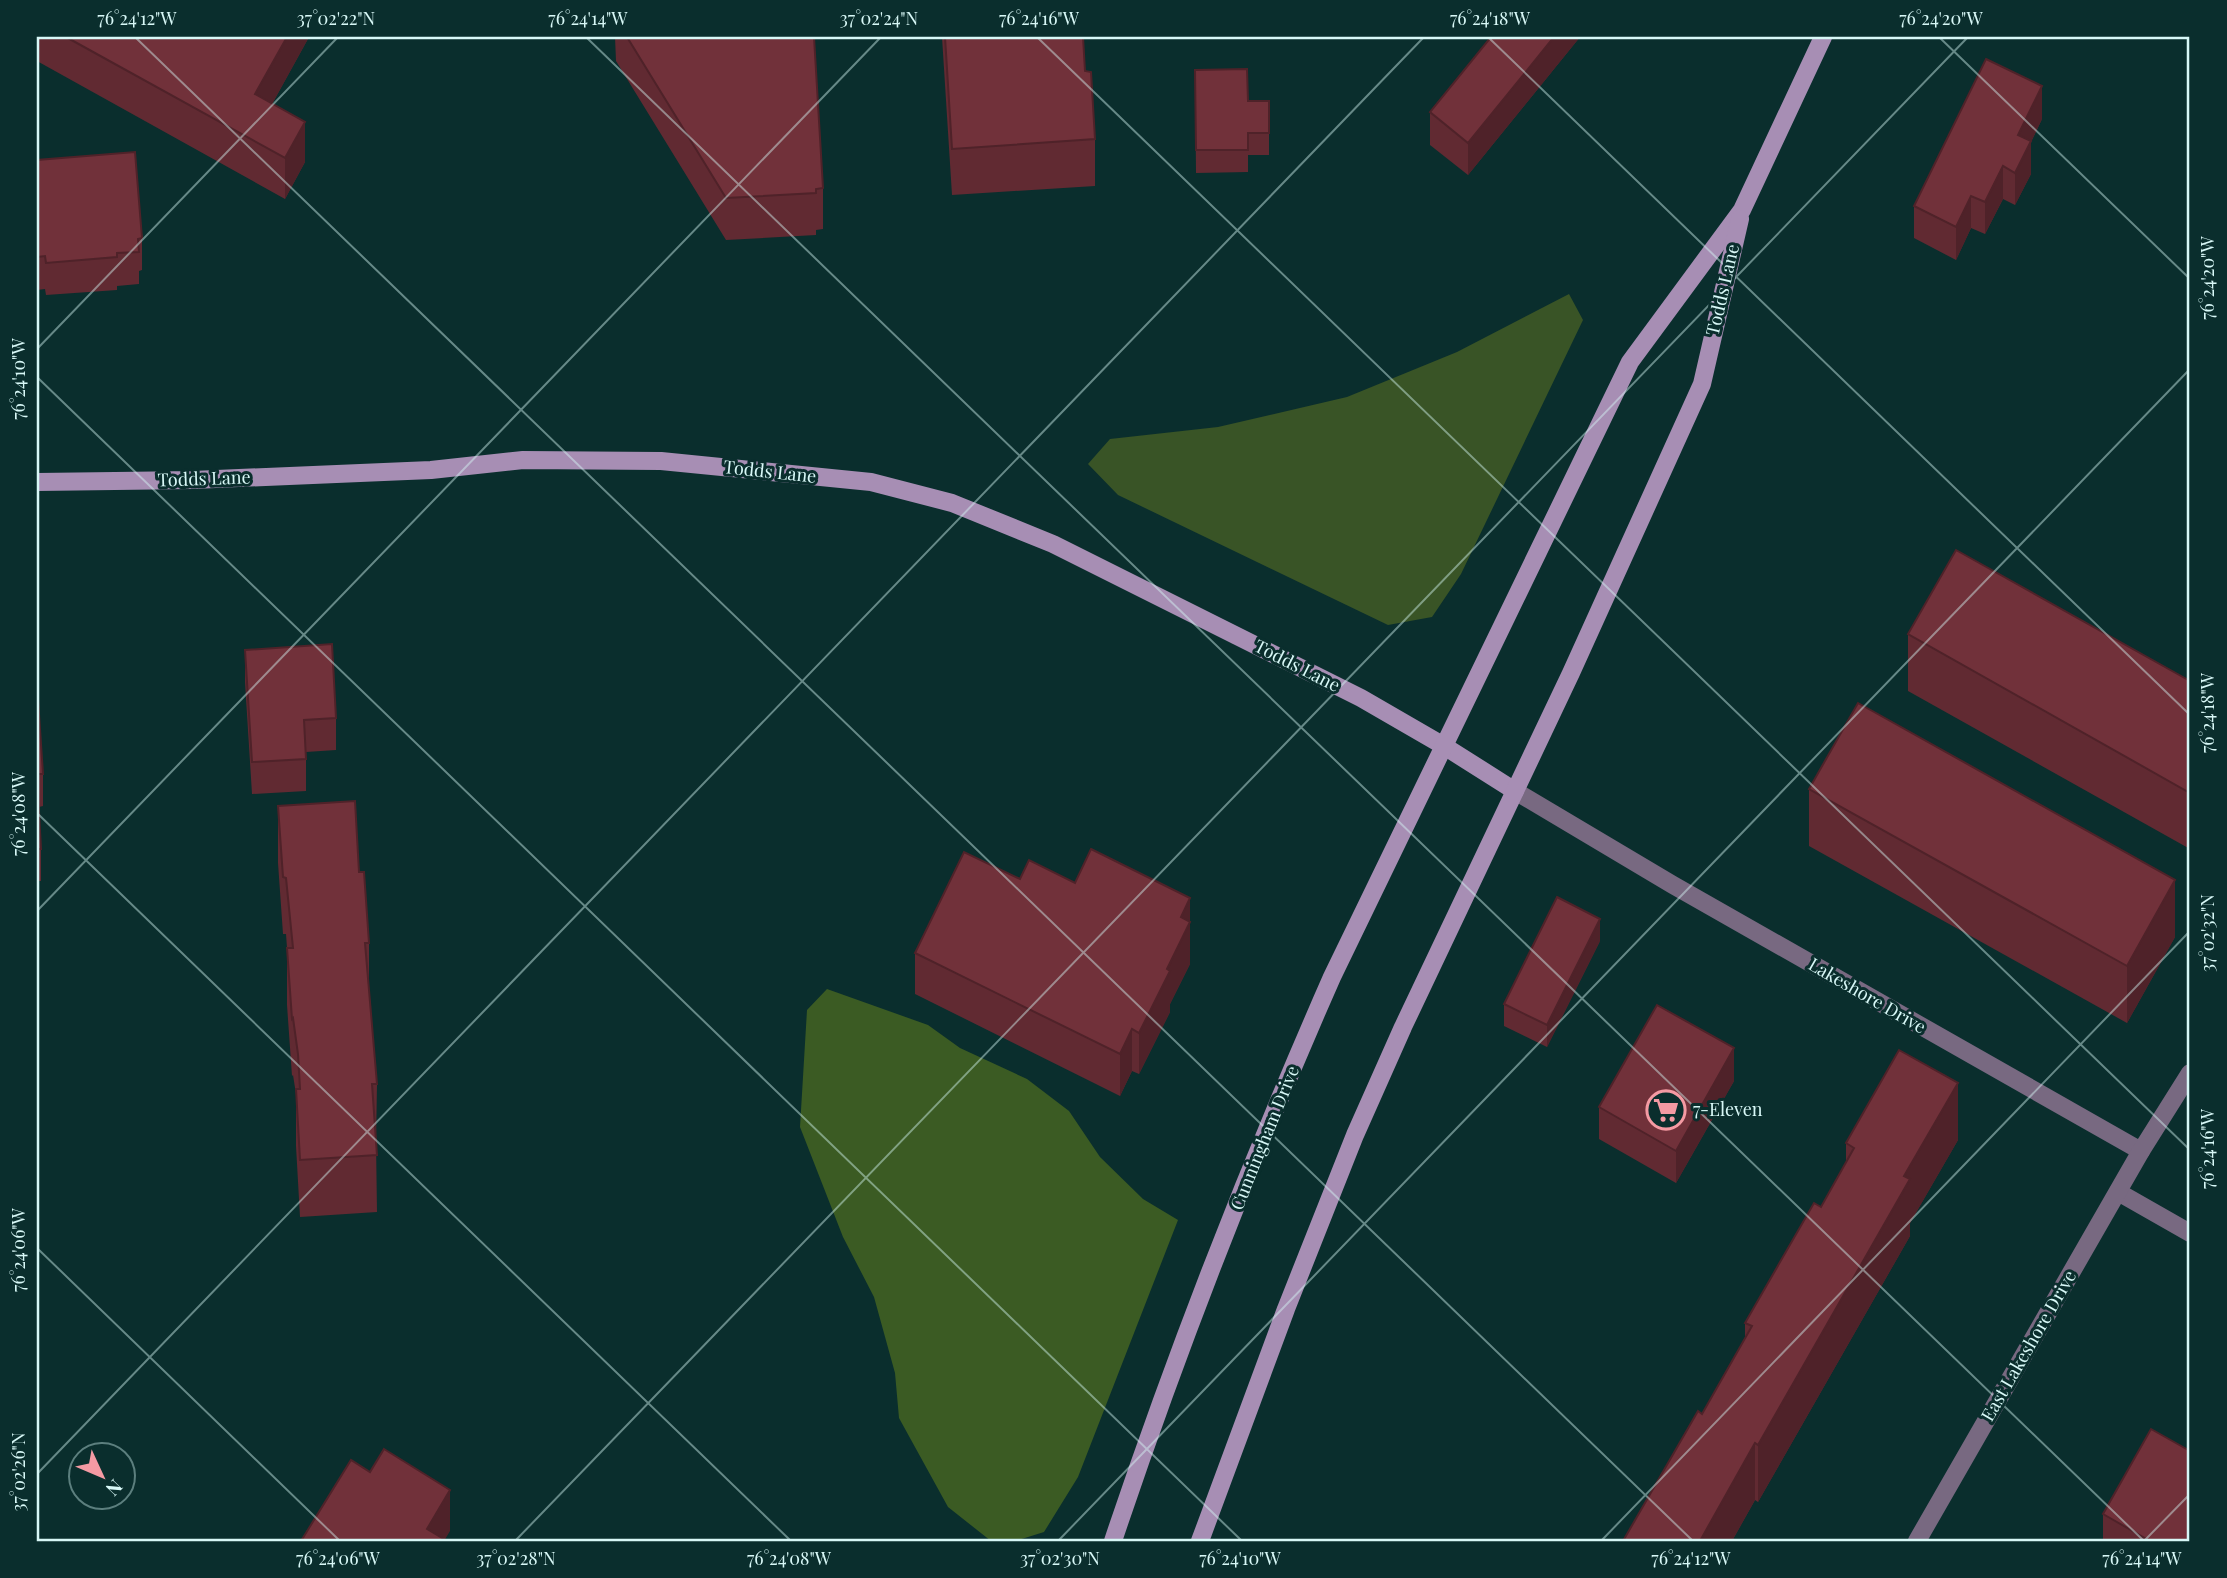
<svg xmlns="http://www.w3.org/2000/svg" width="2227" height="1578" font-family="'Playfair Display',serif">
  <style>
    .green { fill: #395426 }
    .forest { fill: #3b5b23 }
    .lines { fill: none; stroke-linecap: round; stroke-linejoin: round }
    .minor { stroke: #786981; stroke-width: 18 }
    .secondary { stroke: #a78eb4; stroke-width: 18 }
    .wall { fill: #612a32 }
    .shaded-wall { fill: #4f2229 }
    .building { fill: #71313a; stroke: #4f2229; stroke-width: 2 }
    .ticks { fill: none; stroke: #d8f8f7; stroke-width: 2; stroke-opacity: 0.45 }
    .labels { text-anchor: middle; stroke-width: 6; stroke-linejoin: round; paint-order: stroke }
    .street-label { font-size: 18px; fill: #d8f8f7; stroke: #0a2e2d }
    .poi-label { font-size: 18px; fill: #d8f8f7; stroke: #0a2e2d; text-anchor: start }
    .neatline { fill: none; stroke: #d8f8f7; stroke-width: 2.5 }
    .ticks-label { font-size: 18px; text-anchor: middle; fill: #d8f8f7 }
  </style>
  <rect width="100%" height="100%" fill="#0a2e2d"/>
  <!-- green -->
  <polygon class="green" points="1569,294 1583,320 1461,574 1432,617 1388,625 1118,495 1088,464 1110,439 1218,427 1347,397 1457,352"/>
  <!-- forest -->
  <polygon class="forest" points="827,989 928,1025 960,1048 1027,1079 1069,1111 1100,1157 1143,1199 1178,1220 1078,1477 1044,1532 1015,1541 991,1541 948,1507 899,1418 895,1373 874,1297 843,1237 800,1127 807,1010"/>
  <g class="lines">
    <!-- minor -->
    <g class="minor">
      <polyline points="1515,791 1673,885 2141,1151"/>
      <polyline points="2118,1192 2190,1233"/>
      <polyline points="1917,1541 2141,1151 2190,1073"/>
    </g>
    <!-- secondary -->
    <g class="secondary">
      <polyline points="37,482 193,480 431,470 523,460 661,461 871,482 952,503 1053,544 1361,698 1444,746 1515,791"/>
      <path d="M1113,1541c64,-191 138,-380 219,-564l298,-615 112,-152 81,-173"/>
      <polyline points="1200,1541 1286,1309 1355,1135 1403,1027 1571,673 1702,384 1740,219"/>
    </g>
  </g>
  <!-- wall -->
  <g class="wall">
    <polygon points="37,37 309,37 272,104 305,162 285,199 37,61"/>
    <polygon points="615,37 814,37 823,188 823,229 816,230 816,235 726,240 616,61"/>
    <polygon points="942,37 1083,37 1085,71 1095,139 1095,186 952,195"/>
    <polygon points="1491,37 1580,37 1468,175 1430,145 1430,112"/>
    <polygon points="1195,70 1248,101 1269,101 1269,155 1248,155 1248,172 1196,173"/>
    <polygon points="2042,119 2031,142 2031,174 2015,205 2003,199 1985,234 1971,228 1956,260 1914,238 1914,206"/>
    <polygon points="37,160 142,238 142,270 139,271 139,284 117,286 117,290 46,295 45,289 37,290"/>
    <polygon points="1908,634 2190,681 2190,849 1908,691"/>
    <polygon points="245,650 336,718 336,750 306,752 306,791 252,794 245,682"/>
    <polygon points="37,699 43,774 43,806 39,807 41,849 41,881 37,881"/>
    <polygon points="1809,789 2175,937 2127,1023 1809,846"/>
    <polygon points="278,806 359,872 369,943 369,989 377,1084 376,1141 377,1212 300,1217 296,1146 296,1094 293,1075 292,1076 287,1005 287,948 286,934 283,934 278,863"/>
    <polygon points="1020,879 1075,883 1190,898 1190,964 1170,1004 1170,1012 1139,1074 1132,1071 1120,1096 915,994 915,953"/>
    <polygon points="1600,941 1547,1047 1504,1026 1504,1004"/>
    <polygon points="1734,1081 1676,1183 1599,1139 1599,1107"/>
    <polygon points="1958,1140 1910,1223 1910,1236 1758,1502 1755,1500 1732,1541 1623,1541 1702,1414 1745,1338 1745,1323 1821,1207 1846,1162 1846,1143"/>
    <polygon points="2190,1348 2190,1410 2188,1409 2188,1352"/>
    <polygon points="2103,1514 2190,1541 2103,1541"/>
  </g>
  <!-- shaded-wall -->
  <g class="shaded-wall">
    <polygon points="287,37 309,37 255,135 255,94"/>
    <polygon points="1554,37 1580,37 1468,175 1468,143"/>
    <polygon points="2042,86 2042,119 2031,142 2031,174 2015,205 2015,173 2018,135"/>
    <polygon points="305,122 305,162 285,199 285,158"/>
    <polygon points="2003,166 2003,199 1985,234 1985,202"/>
    <polygon points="1971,196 1971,228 1956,260 1956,227"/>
    <polygon points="2175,880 2175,937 2127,1023 2127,966"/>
    <polygon points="1190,898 1190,964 1170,1004 1170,1012 1139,1074 1139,1033 1167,969 1181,917"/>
    <polygon points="1600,919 1600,941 1547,1047 1547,1025"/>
    <polygon points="1132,1029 1132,1071 1120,1096 1120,1054"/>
    <polygon points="1734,1048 1734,1081 1676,1183 1676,1151"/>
    <polygon points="1958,1083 1958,1140 1910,1223 1910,1236 1758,1502 1758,1445 1904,1176"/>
    <polygon points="1755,1443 1755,1500 1732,1541 1700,1541"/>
    <polygon points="450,1490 450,1531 444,1541 427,1529"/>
  </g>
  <!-- building -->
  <g class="building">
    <polygon points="66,37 287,37 255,94 305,122 285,158"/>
    <polygon points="627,37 814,37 823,188 816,189 816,193 726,198"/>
    <polygon points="945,37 1083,37 1085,71 1091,72 1095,139 952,149"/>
    <polygon points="1491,37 1554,37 1468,143 1430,112"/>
    <polygon points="1986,59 2042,86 2018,135 2031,141 2015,173 2003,166 1985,202 1971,196 1956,227 1914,206"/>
    <polygon points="1247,69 1248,101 1269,101 1269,133 1248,133 1248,150 1196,150 1195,70"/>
    <polygon points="135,152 142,238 138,239 139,252 117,253 117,257 46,263 45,256 37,257 37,160"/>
    <polygon points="1956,550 2190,681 2190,793 1908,634"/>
    <polygon points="332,644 336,718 304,720 306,759 252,762 245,650"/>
    <polygon points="37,699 38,699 43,774 37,774 41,849 37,849"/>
    <polygon points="1858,703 2175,880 2127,966 1809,789"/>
    <polygon points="355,801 359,872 364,872 369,943 365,943 377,1084 372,1084 377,1155 300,1160 296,1089 300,1089 298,1054 293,1018 292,1019 287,948 293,948 286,878 283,877 278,806"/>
    <polygon points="1091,849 1190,898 1181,917 1190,922 1167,969 1170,971 1139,1033 1132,1029 1120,1054 915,953 964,852 1020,879 1029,860 1075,883"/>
    <polygon points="1557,897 1600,919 1547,1025 1504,1004"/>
    <polygon points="1657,1005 1734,1048 1676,1151 1599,1107"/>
    <polygon points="1899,1050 1958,1083 1904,1176 1910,1179 1758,1445 1755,1443 1700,1541 1623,1541 1698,1411 1702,1414 1752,1326 1745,1323 1814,1203 1821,1207 1854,1148 1846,1143"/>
    <polygon points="2151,1429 2190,1451 2190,1541 2150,1541 2103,1514"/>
    <polygon points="384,1449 450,1490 427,1529 447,1541 301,1541 351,1460 370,1472"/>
  </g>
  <!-- ticks -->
  <path class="ticks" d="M135,37l1558,1504M586,37l1558,1504M1037,37l1153,1113M1488,37l702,678M1939,37l251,242M37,349l301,-312M37,377l1205,1164M37,813l754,728M37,911l844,-874M37,1248l303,293M37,1474l1387,-1437M515,1541l1453,-1504M1058,1541l1132,-1172M1601,1541l589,-610M2144,1541l46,-47"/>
  <!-- icons -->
  <defs>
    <g id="supermarket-ring" transform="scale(2.0125)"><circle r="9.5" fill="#0a2e2d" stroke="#f49aa3" stroke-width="1.5"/><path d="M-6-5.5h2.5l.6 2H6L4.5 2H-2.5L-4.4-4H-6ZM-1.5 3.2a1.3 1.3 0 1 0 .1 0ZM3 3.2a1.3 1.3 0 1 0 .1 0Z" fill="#f49aa3"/></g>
  </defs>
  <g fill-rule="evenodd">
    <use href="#supermarket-ring" x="1666" y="1110"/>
  </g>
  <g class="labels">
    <!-- street labels -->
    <g class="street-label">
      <text transform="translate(1723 290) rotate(-77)" y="6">Todds Lane</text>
      <text transform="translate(770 472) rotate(6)" y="6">Todds Lane</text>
      <text transform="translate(204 479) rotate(-2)" y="6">Todds Lane</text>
      <text transform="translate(1297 666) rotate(27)" y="6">Todds Lane</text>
      <text transform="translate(1867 996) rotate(30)" y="6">Lakeshore Drive</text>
      <text transform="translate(1265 1138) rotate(-68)" y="6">Cunningham Drive</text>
      <text transform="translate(2029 1346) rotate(-60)" y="6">East Lakeshore Drive</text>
    </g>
    <!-- poi labels -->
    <g class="poi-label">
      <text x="1693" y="1116">7-Eleven</text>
    </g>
  </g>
  <!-- border -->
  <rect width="2227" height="1578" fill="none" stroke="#0a2e2d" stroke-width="77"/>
  <!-- north arrow -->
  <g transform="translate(102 1476) rotate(134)"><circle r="33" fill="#0a2e2d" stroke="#5c7f7e" stroke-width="2"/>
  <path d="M0-5L12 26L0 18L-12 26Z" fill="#f49aa3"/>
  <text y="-10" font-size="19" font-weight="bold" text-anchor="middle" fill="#d8f8f7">N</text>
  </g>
  <rect x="38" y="38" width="2150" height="1502" class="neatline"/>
  <g class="ticks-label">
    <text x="137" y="25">76°24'12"W</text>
    <text x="336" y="25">37°02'22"N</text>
    <text x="588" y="25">76°24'14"W</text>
    <text x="879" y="25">37°02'24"N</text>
    <text x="1039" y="25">76°24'16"W</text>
    <text x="1490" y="25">76°24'18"W</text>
    <text x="1941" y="25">76°24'20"W</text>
    <text transform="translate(2208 278) rotate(-90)" y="6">76°24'20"W</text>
    <text transform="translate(19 379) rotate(-90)" y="6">76°24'10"W</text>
    <text transform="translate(2208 713) rotate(-90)" y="6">76°24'18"W</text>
    <text transform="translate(19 814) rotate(-90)" y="6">76°24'08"W</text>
    <text transform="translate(2208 933) rotate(-90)" y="6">37°02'32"N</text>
    <text transform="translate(2208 1149) rotate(-90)" y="6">76°24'16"W</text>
    <text transform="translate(19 1250) rotate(-90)" y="6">76°24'06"W</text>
    <text transform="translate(19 1472) rotate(-90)" y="6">37°02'26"N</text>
    <text x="338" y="1565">76°24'06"W</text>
    <text x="516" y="1565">37°02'28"N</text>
    <text x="789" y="1565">76°24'08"W</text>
    <text x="1060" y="1565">37°02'30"N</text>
    <text x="1240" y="1565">76°24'10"W</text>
    <text x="1691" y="1565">76°24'12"W</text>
    <text x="2142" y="1565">76°24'14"W</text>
  </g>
</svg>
